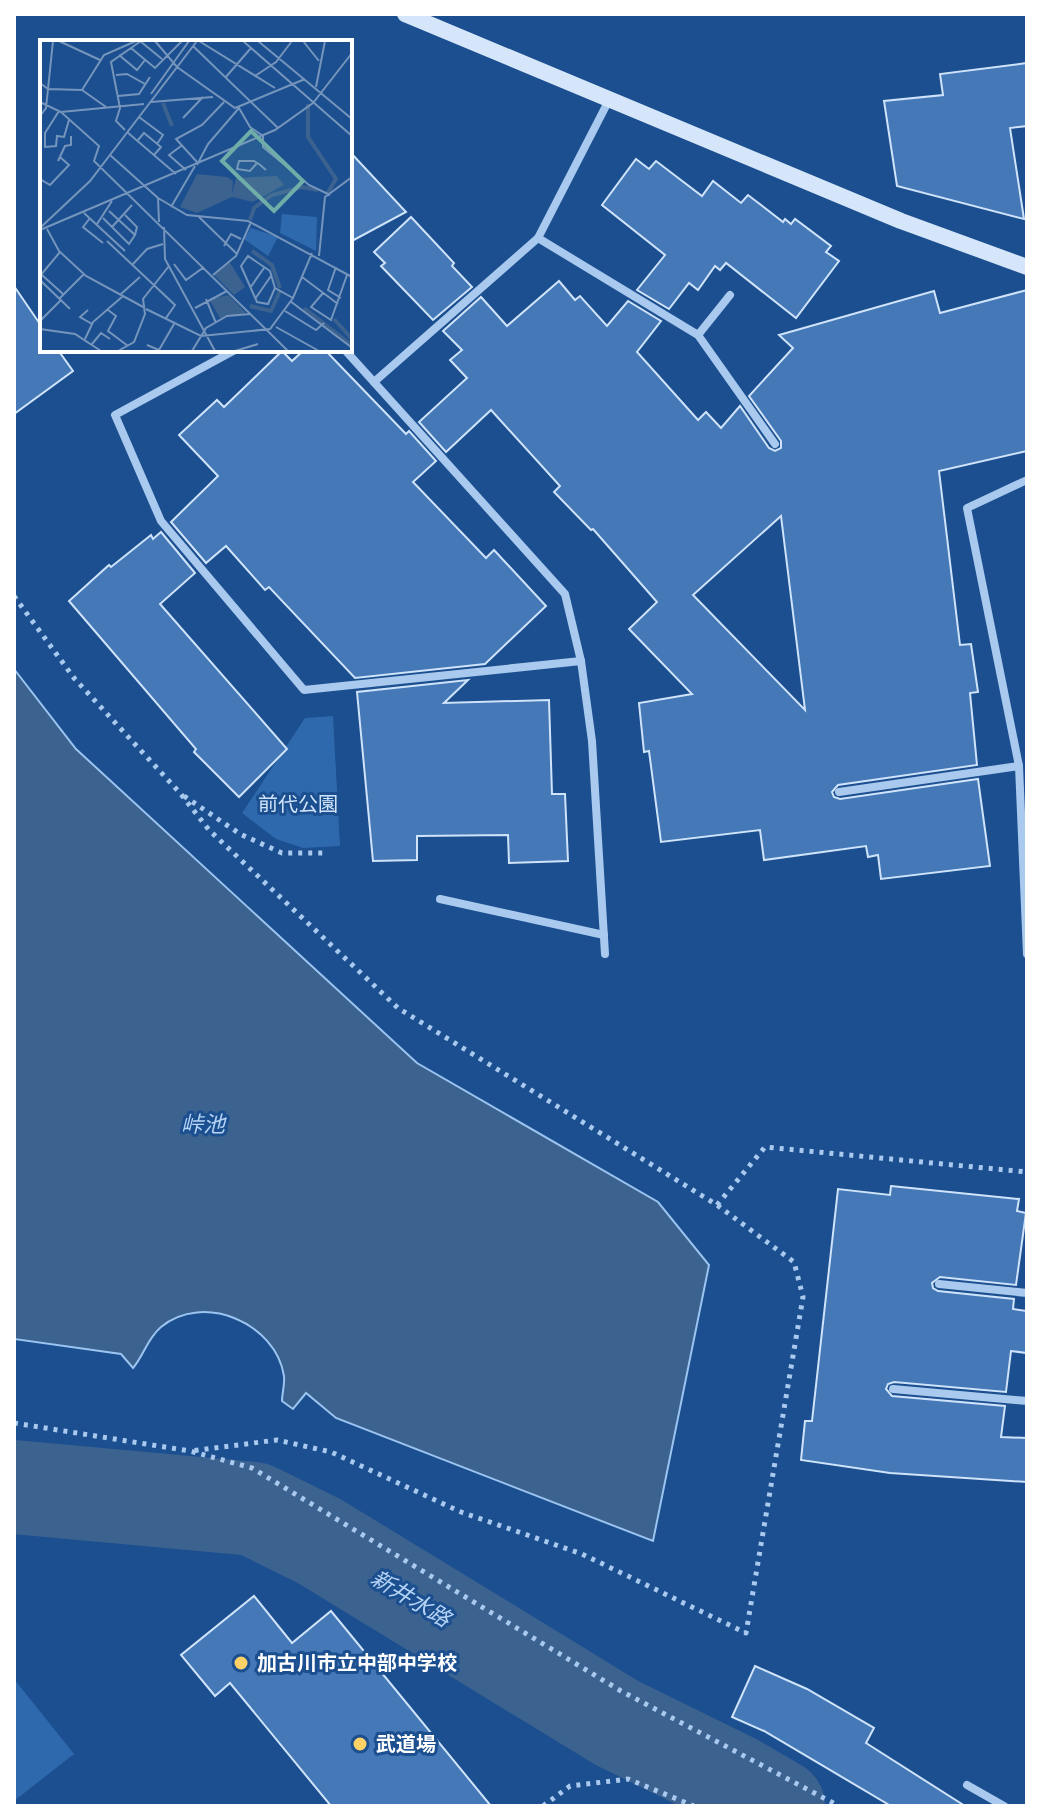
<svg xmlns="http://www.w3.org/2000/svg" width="1041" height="1820" font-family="'Golos Text','Noto Sans JP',sans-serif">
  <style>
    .green { fill: #2e69ad }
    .water { fill: #3c6290; stroke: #9cc4f0; stroke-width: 2 }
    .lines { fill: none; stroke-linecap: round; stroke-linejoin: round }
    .river { stroke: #3c6290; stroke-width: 94 }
    .building { fill: #4478b7; stroke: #cfe3fa; stroke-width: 2; fill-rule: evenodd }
    .path { stroke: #a9c9ee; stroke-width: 5; stroke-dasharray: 4 6; stroke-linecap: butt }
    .street { stroke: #a9c9ee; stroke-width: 8 }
    .secondary { stroke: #d6e6fa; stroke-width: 16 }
    .poi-dot { fill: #ffd166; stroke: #1b4f8f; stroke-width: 3 }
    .labels { text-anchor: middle; stroke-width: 6; stroke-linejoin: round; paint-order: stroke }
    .park-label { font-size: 20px; fill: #cfe3fa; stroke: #1b4f8f }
    .poi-label { font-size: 20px; font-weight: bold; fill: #fff; stroke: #1b4f8f; text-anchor: start }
    .water-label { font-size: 22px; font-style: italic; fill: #b5d3f5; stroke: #1b4f8f }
    .inset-river { fill: none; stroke: #3c6290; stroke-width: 4 }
    .inset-road { fill: none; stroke: #7695bc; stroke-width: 2 }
    .view { fill: #6fada8; fill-opacity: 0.15; stroke: #6fada8; stroke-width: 4 }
    .inset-edge { fill: none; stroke: #fff; stroke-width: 4 }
  </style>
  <rect width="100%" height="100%" fill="#1b4f8f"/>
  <!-- green -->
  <g class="green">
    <polygon points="333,716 340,846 303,848 276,839 242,813 305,718"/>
    <polygon points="14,1679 74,1754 14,1801"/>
  </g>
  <!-- water -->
  <path class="water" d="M14,669l62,80 341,314 241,139 51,63 -56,276 -317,-123 -30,-25 -13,16 -11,-8c0,-7 3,-17 2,-25 -8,-53 -81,-84 -123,-49 -14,12 -17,28 -28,41l-12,-14 -107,-15z"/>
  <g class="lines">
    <!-- river -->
    <polyline class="river" points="14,1487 254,1509 319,1541 617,1723 737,1782 778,1806"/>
  </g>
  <!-- building -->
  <g class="building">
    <polygon points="1027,63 1027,126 1010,128 1024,219 897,186 884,101 943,95 940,74"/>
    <polygon points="350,152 406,212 350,242"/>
    <polygon points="636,159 649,169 656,161 702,196 713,181 741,203 748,195 783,222 785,219 791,224 795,219 831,246 826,252 839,261 796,318 726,263 720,270 715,266 698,290 689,283 669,309 637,290 665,255 602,205"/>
    <polygon points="411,217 454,263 452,266 472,287 433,320 381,266 385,263 374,252"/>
    <path d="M559,281l16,19 5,-4 27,30 21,-25 33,20 -24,31 61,68 8,-8 15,16 19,-22 29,42 6,3 6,-3v-7l-32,-45 44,-48 -14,-13 155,-44 6,22 87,-23v161l-88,20 21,174 11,-1 7,48 -8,1 7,72 -139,20 -6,7 2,5 6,2 138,-20 12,87 -109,13 -3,-24 -10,2 -2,-11 -102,14 -4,-30 -99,12 -12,-91 -5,1 -5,-49 53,-9 -63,-65 28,-27 -64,-73 -2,1 -37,-38 6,-6 -69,-76 -45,42 -27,-30 48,-44 -17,-18 12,-10 -19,-19 38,-34 26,29zM781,516l24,194 -112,-115z"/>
    <polygon points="14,286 42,327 42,350 58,350 73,371 14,414"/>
    <polygon points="304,350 325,350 406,434 409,431 436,461 413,482 486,558 494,550 546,606 485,664 355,678 269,587 265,590 226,546 206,563 171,522 218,476 179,435 217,400 224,407 282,351 292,361"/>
    <polygon points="161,532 195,573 160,604 287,749 239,797 194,752 196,749 69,601 109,565 111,567 151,535 153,539"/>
    <polygon points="468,680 444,703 549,700 552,794 565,794 568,861 509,863 508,835 417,836 417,860 373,861 357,692"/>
    <polygon points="891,1186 1019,1199 1017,1211 1026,1213 1016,1285 940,1277 932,1283 933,1288 938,1291 1014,1299 1013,1309 1027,1311 1027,1353 1011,1351 1006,1392 894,1382 888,1384 886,1389 892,1396 1005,1406 1001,1437 1027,1438 1027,1482 890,1473 801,1460 805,1421 812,1421 838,1189 890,1195"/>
    <polygon points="254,1596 292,1643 331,1611 491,1806 331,1806 230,1683 215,1696 181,1655"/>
    <polygon points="755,1666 807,1689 874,1728 866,1743 965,1806 891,1806 764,1731 732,1717"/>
  </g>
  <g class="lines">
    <!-- path -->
    <g class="path">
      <polyline points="14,596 74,678 180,793 209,830 398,1008 717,1205 794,1262 803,1297 746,1633 582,1554 461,1512 331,1452 277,1440 190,1451"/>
      <polyline points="184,796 240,834 282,853 324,853"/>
      <polyline points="717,1205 765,1147 1027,1172"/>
      <polyline points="14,1423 190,1451 252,1468 621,1691 839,1806"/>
      <polyline points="543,1806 570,1786 628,1779 694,1806"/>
    </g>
    <!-- street -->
    <g class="street">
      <polyline points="538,238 698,335 775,444"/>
      <polyline points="698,335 730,295"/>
      <polyline points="235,350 115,415 161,521 304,690 581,661"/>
      <polyline points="345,350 565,594 581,661 592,741 605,954"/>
      <polyline points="374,382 538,238 609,100"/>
      <polyline points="1027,480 967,508 1019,766 1027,954"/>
      <polyline points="839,792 1019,766"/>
      <polyline points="440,899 604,935"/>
      <polyline points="939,1284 1027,1293"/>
      <polyline points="893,1389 1027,1401"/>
      <polyline points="967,1785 1004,1806"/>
    </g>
    <!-- secondary -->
    <polyline class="secondary" points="405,14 901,221 1027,267"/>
  </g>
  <!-- markers -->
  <g class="poi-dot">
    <circle cx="241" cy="1663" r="8"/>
    <circle cx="360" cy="1744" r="8"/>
  </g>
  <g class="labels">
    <!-- park labels -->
    <g class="park-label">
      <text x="298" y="811">前代公園</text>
    </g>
    <!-- poi labels -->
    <g class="poi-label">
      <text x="257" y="1670">加古川市立中部中学校</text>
      <text x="376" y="1751">武道場</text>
    </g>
    <!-- water labels -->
    <g class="water-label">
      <text x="203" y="1132">峠池</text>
      <text transform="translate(411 1598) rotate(31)" y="8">新井水路</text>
    </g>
  </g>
  <!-- overview -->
  <g transform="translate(40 40)">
    <rect width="312" height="312" fill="#1b4f8f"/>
    <path d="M242,174l35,3 -1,34 -36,-18zM211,188l27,9 -10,19 -24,-17z" fill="#2e69ad"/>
    <path d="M157,134l30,3 6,4 -1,13 4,-16 41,-2 7,9 -31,17 -21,-5 -35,16 -17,-6zM189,221l16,26 -11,8 -20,-20zM189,255l17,18 -26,5 -11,-19z" fill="#3c6290"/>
    <path class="inset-river" d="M123,63l9,23M268,64v33l28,42 -9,15M210,180l4,-12 18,-13 30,-8 16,3M212,211l20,14 8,23M210,266l21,5 9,-20M264,268l46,36M294,279l18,20"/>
    <path class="inset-road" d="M19,1l41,19M100,1l22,18M115,1l22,26 58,41 70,-29M159,1l76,47M203,1l109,95M218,1l94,78M263,1l16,20M153,6l85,82M91,8l24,20 27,-27M79,15l18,15 8,-10M76,35l11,-1 18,10M215,36l21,-14 16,-21M185,38l26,-30M0,43l8,6 34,1 22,-35 32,-14M276,47l9,-46M42,50l24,17M111,54l38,-53M78,56l21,-2 11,-17M0,62l21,10 38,34 -5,15 194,190M111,62l62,-5M19,71l-14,22v14l11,-1 1,-10 7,1 5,-17M21,72l83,-8M0,76l6,-8 7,-67M99,77l24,18 -6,9M143,78l20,-21M85,90l-9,-9 4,-13 -9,-46 30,-21M87,92l49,42M98,100l6,-7 17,14 -7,8M141,106l-12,9 17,15M70,115l48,43 1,24M18,121l7,-15 6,-1v-9M157,122l-21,-23 26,-14 22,-23M217,123l-7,8 -13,-2 2,-8h15l3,2 2,1 7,6M157,125l11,-21 31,-36 11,19 13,9v11l46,38 21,10M0,139l10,6 19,-20 -9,-8M118,158l29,17 61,6 104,56M131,167l24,-41M44,173l41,38M85,175l12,12 -2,8M158,176l39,38M50,178l-7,9 20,16M63,178l26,26 6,-9 -26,-24M57,184l15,-23M72,187l20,-22M124,187l1,32 50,92M0,188l50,-47 107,-140M7,189l12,22 27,25 59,32M0,190l235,-100 38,-27 39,-50M67,201l68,64 -9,13M184,206l7,-12 10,5M279,216l6,-59 27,-20M93,224l14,-15 16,-5M134,224l12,16 18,-13M296,227l-8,23 13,8M2,235l21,19M173,235l23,-19 15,-34M0,236l20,-24M262,237l36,27M0,240l30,29M210,248l14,-20M235,248l-7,16 -11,-2 -16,-36 7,-10 22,15 5,17 18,10M283,253l-12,14 20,13 16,-45M81,254l19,-17M20,258l24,-24M166,259l10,24M215,259l16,-23M250,261l61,46M155,268l32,-17M106,269l55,27 69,-7 23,-31 19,-45M48,270l-8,7 12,7M68,270l8,6 -8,15 20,15M245,271l31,19 8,-7M0,281l21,-21M236,287l43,24M0,289l35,5 26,17M45,299l8,-17 30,-26M52,304l9,-11 9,6M107,305l12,5 15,-26M78,311l16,-9 11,-28 -2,-15 26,-33M152,311l14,-23 21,-12 23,-2M195,311l23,-7"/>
    <path class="view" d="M211,91l52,50 -29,30 -52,-50z"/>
    <rect width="312" height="312" class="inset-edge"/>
  </g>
  <!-- border -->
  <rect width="1041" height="1820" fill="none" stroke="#ffffff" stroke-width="32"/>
</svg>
